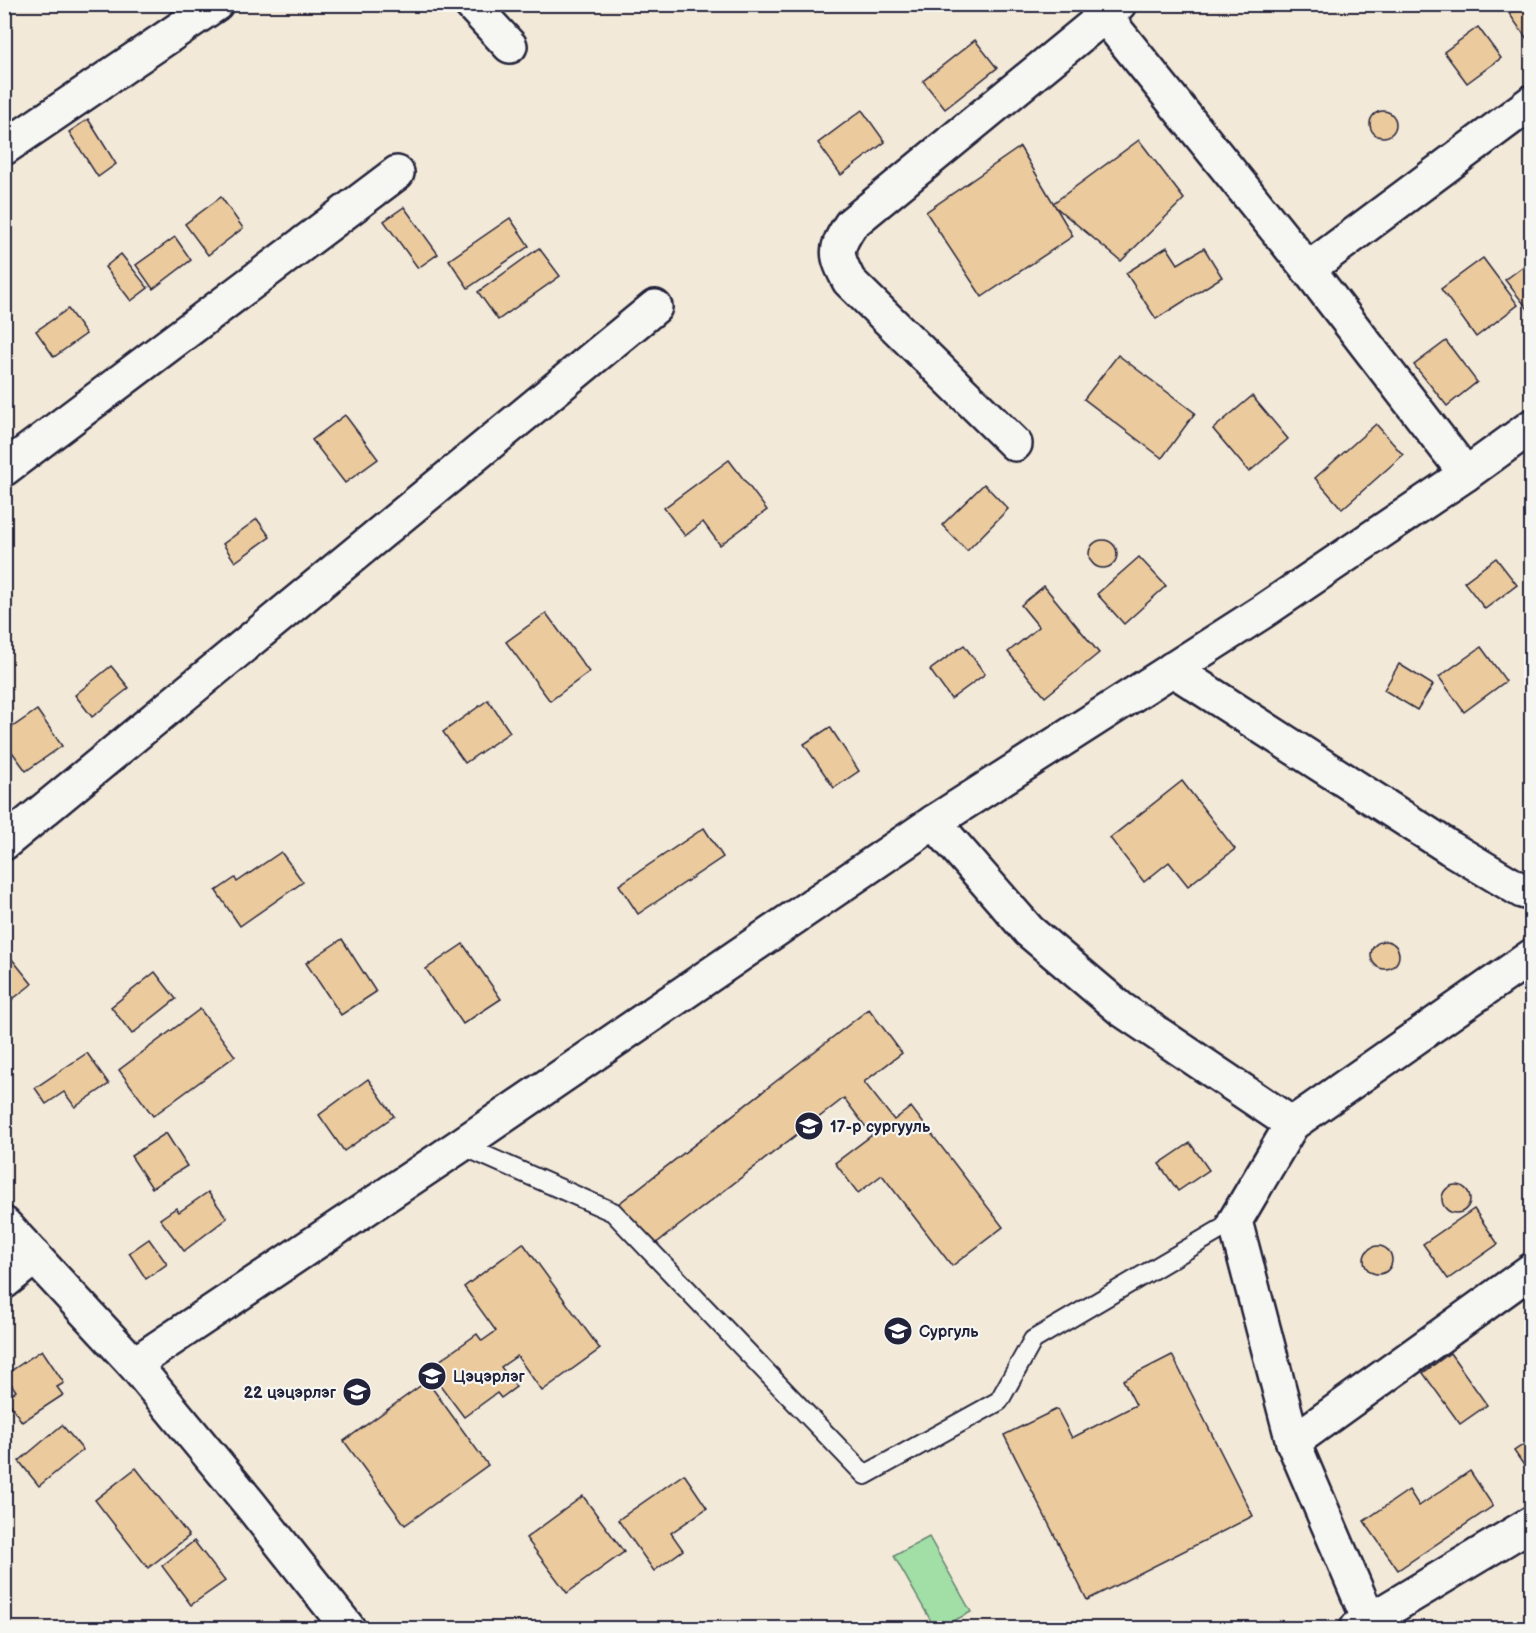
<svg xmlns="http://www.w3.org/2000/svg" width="1536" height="1633" font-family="'Balsamiq Sans',sans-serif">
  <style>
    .green { fill: #a1dfa6; stroke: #628070; stroke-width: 1.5 }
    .building { fill: #ebca9d; stroke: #22223b; stroke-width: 1.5 }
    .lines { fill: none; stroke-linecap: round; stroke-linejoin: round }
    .service-casing { stroke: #22223b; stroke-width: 22 }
    .minor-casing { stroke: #22223b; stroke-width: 38 }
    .tertiary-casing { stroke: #22223b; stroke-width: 38 }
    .service { stroke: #f6f6f2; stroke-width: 18 }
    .minor { stroke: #f6f6f2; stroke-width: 33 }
    .tertiary { stroke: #f6f6f2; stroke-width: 33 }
    .labels { text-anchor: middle; stroke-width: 4.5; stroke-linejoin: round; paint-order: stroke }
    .poi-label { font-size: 16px; font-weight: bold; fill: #22223b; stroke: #f6f6f2; text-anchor: start }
  </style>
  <rect width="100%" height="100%" fill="#f3e9d8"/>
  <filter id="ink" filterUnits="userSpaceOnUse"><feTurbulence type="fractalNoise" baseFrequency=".0167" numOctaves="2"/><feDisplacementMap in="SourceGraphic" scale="12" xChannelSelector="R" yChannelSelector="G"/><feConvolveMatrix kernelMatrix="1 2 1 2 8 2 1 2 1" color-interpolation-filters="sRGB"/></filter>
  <g filter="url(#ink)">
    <!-- green -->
    <polygon class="green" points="929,1537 971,1612 940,1628 935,1628 894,1556"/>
    <!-- building -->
    <g class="building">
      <polygon points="1518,4 1532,4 1532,35 1527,39 1508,12"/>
      <polygon points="1478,27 1501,58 1467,83 1444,52"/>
      <polygon points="975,40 997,68 945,109 923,81"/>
      <polygon points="862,110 885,142 841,175 818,143"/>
      <circle cx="1383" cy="124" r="13"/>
      <polygon points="88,119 116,164 98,177 69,132"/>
      <polygon points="1139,140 1184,199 1121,261 1052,204"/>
      <polygon points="1020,147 1073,236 982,297 926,212"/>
      <polygon points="221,197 243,228 208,255 185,224"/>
      <polygon points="404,207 438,254 418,268 384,221"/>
      <polygon points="510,218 529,246 468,288 449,260"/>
      <polygon points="175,237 191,260 153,289 136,265"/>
      <polygon points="1167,247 1178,264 1204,248 1222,277 1156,319 1126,273"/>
      <polygon points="539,248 560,276 498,320 478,292"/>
      <polygon points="121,254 148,288 131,301 105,267"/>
      <polygon points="1483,258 1518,305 1476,337 1441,289"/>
      <polygon points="1532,260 1532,314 1505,280"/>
      <polygon points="68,309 86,334 54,357 36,331"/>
      <polygon points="1446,341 1477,382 1447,406 1414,365"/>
      <polygon points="1118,355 1195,413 1162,458 1084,399"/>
      <polygon points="1252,396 1288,439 1249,472 1213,429"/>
      <polygon points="345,415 378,459 345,483 312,440"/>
      <polygon points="1376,424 1403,455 1342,509 1315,478"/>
      <polygon points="729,460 767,510 720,545 703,522 685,536 664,508"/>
      <polygon points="984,484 1008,509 967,551 942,525"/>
      <polygon points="257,519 270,537 235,562 223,544"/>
      <circle cx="1103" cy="554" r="14"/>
      <polygon points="1139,557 1166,586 1124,624 1097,594"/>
      <polygon points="1496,558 1517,585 1485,609 1464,582"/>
      <polygon points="1044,586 1099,653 1045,697 1008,652 1039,627 1021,605"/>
      <polygon points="546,613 589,672 550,701 506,642"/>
      <polygon points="964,645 985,674 951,699 930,670"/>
      <polygon points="1481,647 1506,681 1464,712 1439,677"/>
      <polygon points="1399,664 1433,685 1417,710 1384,690"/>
      <polygon points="111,666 129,688 92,717 75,695"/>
      <polygon points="488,700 510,732 465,763 443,732"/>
      <polygon points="37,710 62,746 26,771 4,741 4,733"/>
      <polygon points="830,727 859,771 834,788 804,744"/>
      <polygon points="1182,781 1235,849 1188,886 1169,862 1144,882 1110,838"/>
      <polygon points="704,828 723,857 638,914 619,885"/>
      <polygon points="281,852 303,882 240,926 216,891 235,878 237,882"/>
      <polygon points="342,939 376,992 341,1015 306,963"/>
      <circle cx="1385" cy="955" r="14"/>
      <polygon points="463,944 501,999 463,1024 426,969"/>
      <polygon points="7,953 32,984 4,1006 4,955"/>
      <polygon points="155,972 176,999 132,1034 111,1007"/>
      <polygon points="200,1009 235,1056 153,1116 119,1070"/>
      <polygon points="869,1009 902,1053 864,1082 894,1120 911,1107 1003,1227 952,1266 882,1175 858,1193 835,1163 872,1135 844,1098 650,1248 617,1205"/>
      <polygon points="87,1053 109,1084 75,1107 64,1092 46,1104 35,1088"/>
      <polygon points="368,1079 394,1116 344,1151 319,1115"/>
      <polygon points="166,1133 187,1166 152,1188 131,1156"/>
      <polygon points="1190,1143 1209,1170 1178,1191 1159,1164"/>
      <circle cx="1456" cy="1199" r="14"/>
      <polygon points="208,1192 227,1218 184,1251 160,1219 176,1208 179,1212"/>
      <polygon points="1474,1209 1498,1244 1448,1279 1423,1244"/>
      <polygon points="149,1239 167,1264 146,1279 129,1253"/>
      <polygon points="523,1243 600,1349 542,1391 517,1356 501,1367 516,1387 501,1398 497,1393 464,1417 428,1369 477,1334 482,1341 496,1331 464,1287"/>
      <circle cx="1378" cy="1260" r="14"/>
      <polygon points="42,1350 64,1383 57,1387 63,1395 22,1422 6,1398 16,1391 5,1375"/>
      <polygon points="1450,1353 1487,1405 1460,1424 1423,1373"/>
      <polygon points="1172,1355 1253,1516 1087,1600 1004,1435 1057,1409 1072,1438 1136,1405 1123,1380"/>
      <polygon points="427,1381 488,1465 405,1525 344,1441"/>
      <polygon points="62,1425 83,1450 39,1486 19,1461"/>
      <polygon points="1532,1439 1532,1477 1514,1451"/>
      <polygon points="136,1468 189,1536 148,1568 95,1500"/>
      <polygon points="1470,1471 1493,1506 1398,1570 1364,1521 1409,1490 1419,1506"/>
      <polygon points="684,1474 707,1508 671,1533 683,1550 654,1571 618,1520"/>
      <polygon points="583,1496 624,1552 567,1593 526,1538"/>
      <polygon points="194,1541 225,1581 191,1605 162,1566"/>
    </g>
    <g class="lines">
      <!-- service casing -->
      <g class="service-casing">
        <polyline id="service" points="461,1145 613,1212 865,1475 999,1401 1033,1340 1235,1221"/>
      </g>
      <!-- minor casing -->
      <g class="minor-casing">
        <g id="minor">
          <polyline points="471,4 510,46"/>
          <polyline points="1095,4 1308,269 1466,474"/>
          <polyline points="4,148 216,4"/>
          <polyline points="1308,269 1532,102"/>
          <path d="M1015,444l-166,-163c-14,-27 -15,-31 2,-57l268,-220"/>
          <polyline points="4,469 397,173"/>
          <polyline points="1172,669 1450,848 1522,891 1532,894"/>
          <polyline points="934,822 1029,931 1121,1009 1292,1124 1235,1221 1293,1442 1369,1620"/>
          <polyline points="4,843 655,307"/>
          <polyline points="1292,1124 1532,956"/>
          <polyline points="4,1282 35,1257"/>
          <polyline points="1293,1442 1532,1270"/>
          <polyline points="1357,1628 1532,1523"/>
        </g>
      </g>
      <!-- tertiary casing -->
      <g class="tertiary-casing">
        <g id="tertiary">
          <polyline points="4,1224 134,1364 249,1503 348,1628"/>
          <polyline points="134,1364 461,1145 934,822 1262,612 1466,474 1532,426"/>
        </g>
      </g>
      <!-- service -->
      <use href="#service" class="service"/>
      <!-- minor -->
      <use href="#minor" class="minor"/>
      <!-- tertiary -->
      <use href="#tertiary" class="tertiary"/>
    </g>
  </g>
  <!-- icons -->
  <defs>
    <g id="school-disc" transform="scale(1.5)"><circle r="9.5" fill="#22223b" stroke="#f6f6f2"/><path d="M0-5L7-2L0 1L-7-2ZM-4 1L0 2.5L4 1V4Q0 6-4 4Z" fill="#fff"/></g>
  </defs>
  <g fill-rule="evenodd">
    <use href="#school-disc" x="809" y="1126"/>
    <use href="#school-disc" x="898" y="1331"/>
    <use href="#school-disc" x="432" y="1376"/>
    <use href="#school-disc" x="357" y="1392"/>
  </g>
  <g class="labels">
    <!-- poi labels -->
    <g class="poi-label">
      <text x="830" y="1132">17-р сургууль</text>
      <text x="919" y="1337">Сургуль</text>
      <text x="453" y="1382">Цэцэрлэг</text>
      <text x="336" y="1398" text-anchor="end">22 цэцэрлэг</text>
    </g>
  </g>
  <!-- margin -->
  <rect width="1536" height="1633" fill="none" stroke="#f6f6f2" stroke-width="24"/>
  <rect x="12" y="12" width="1512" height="1609" fill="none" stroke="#22223b" stroke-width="2" filter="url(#ink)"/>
</svg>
